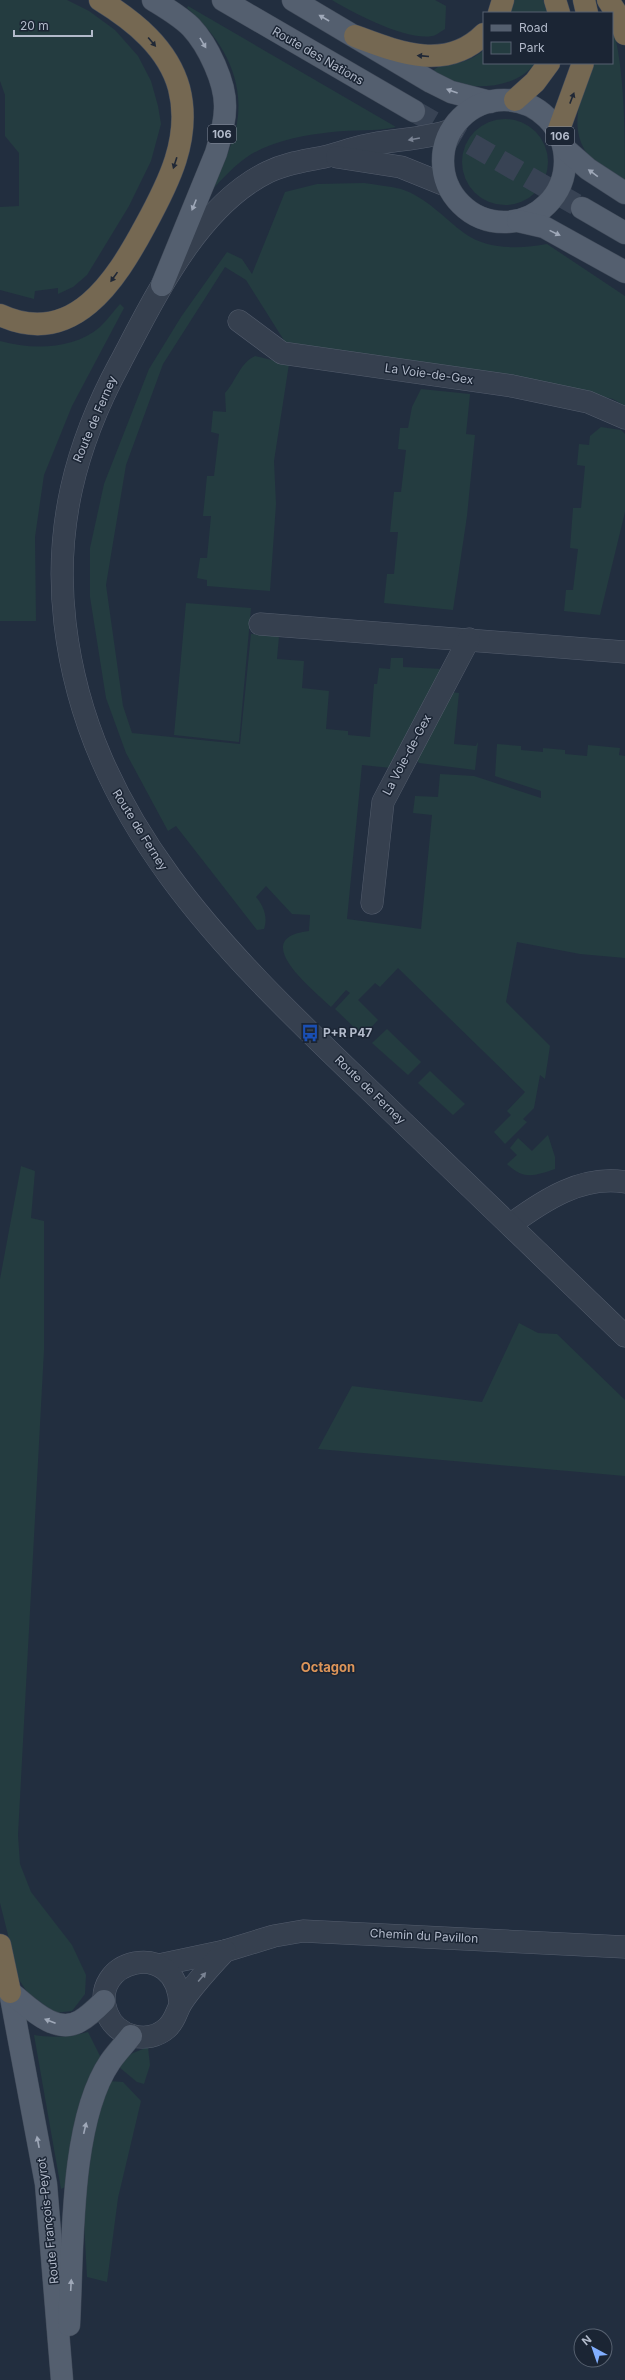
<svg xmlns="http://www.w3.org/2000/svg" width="625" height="2380" font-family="Inter,sans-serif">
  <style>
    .green { fill: #243c40 }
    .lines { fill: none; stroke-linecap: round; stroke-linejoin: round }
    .primary-tunnel { stroke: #384354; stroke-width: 22; stroke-dasharray: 22 11; stroke-linecap: butt }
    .minor-casing { stroke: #545d6d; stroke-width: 23 }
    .tertiary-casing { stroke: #545d6d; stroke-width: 23 }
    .primary-casing { stroke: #3f4958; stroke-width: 23 }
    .motorway-casing { stroke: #414a5a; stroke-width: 23 }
    .minor { stroke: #36404f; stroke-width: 22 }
    .tertiary { stroke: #36404f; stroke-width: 22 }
    .primary { stroke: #545f6f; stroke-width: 22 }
    .motorway { stroke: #756852; stroke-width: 22 }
    .oneway { fill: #9fa8b8 }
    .oneway2 { fill: #202836 }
    .oneway3 { fill: #7a8393 }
    .labels { text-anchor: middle; stroke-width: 3; stroke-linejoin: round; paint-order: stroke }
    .shield { fill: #1b2534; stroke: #858d9d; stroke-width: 1 }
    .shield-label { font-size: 11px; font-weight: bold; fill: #b2baca }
    .street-label { font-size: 12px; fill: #b2baca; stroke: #1b2534 }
    .poi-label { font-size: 12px; font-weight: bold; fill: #b2baca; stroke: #1b2534; text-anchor: start }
    .neighbourhood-label { font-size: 13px; font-weight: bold; fill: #dd9559; stroke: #1b2534 }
  </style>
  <rect width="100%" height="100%" fill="#222e3f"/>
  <!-- green -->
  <g class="green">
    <polygon points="0,0 67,0 89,11 115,30 138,56 151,81 158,106 161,124 151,161 129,206 87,275 73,287 58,294 58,288 35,291 34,299 0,290 0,207 19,206 19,153 5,136 5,95 0,81"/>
    <path d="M332,0h103l11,6 -1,23c-4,2 -9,7 -13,7 -25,5 -79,-23 -100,-36z"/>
    <polygon points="513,0 543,0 547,13 510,13"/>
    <path d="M188,6l208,121c-21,5 -42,2 -64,5 -27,3 -62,9 -85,25 -13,9 -24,21 -35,33l-1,-4c7,-14 16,-29 21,-44 19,-53 -6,-100 -45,-134z"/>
    <path d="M612,26c13,39 13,114 13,159 -10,-7 -23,-15 -32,-24 -28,-30 -12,-64 -1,-98h20z"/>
    <path d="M484,50v13h51c-15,22 -49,26 -74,22 -9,-1 -20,-10 -28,-14 6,-7 13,-5 21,-7 11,-2 22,-7 30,-14z"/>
    <circle cx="505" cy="162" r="43"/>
    <path d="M364,183c12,2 25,3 37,6 25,8 43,29 63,44 23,17 57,16 83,11l78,52v110l-12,-7 -102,-23 -226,-34 -39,-62 -21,-13 -62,97 -37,101 -20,120 17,121 9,27 108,11 11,-110 28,2 -2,23 27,2 -2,27 27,3 -3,38 22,2v4l22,2 4,-53h3l2,-16 11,1 1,-11h12v9l39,2 -51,99 -29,-3 -15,154 74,10 11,-114 -19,-2 2,-17 23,1 2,-23 34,2 67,22v-7l-46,-15 2,-32 24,2v4l22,2v-4l22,2v4l22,2 1,-11 32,3 -1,7 6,1v202l-45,-4 -63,-12 -11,60 44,44 -5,33 -5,-4 -6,33 -11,11 4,3 -22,22 -11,-12 17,-17 -4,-4 18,-19 -127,-124 -18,19 -5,-4 -17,17 20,20 -15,16 -28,-27 15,-16 -4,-3 -15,17c-18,-18 -84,-69 -22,-76l1,-16 -18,-1 -26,-28 -10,11c8,9 12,21 8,32l-7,1 -81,-104 -8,5 -42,-78 -20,-55 -16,-101v-49l14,-64 45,-115 32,-52 46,-65 15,7 10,15 33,-82 32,-8z"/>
    <path d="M120,304l4,4 -52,98 -28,69 -9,62 1,84h-36v-280c32,9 73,9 100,-14 7,-7 14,-16 20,-23z"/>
    <path d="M255,356l34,8 -15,97 2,43 -6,87 -63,-5v-6l-10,-2 3,-20h7l4,-42h-8l4,-40h7l5,-42 -8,-2 2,-21 13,1 -1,-19c11,-12 15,-30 30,-37z"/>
    <polygon points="421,389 470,394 466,434 475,435 467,516 453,610 384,603 387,574 394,574 398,532 390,532 394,492 401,492 406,450 398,449 400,428 408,428 412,407"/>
    <polygon points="601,427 621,430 625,434 625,512 600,615 564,611 566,590 573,590 578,549 570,548 573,508 581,508 585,466 577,465 579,444 589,445 590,436"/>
    <polygon points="186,603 251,608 239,742 174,735"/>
    <polygon points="450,692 459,693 454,744 476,746 478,742 475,770 419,763 417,760"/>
    <polygon points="387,1029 421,1062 408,1075 372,1043"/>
    <polygon points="430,1071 465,1104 453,1115 418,1083"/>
    <path d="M548,1135l7,22v12c-21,7 -31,11 -48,-5l10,-9 -7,-7 8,-10 14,13z"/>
    <polygon points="21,1166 35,1171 31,1218 44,1221 44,1350 18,1835 20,1864 31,1892 72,1945 86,1975 85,1994 72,2011 55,2013 27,1992 9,1964 12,1951 0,1903 0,1279"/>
    <polygon points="519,1323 538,1333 557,1334 625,1400 625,1476 318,1449 352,1386 482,1402"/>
    <path d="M88,2032l14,28 -33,125 -8,4 -27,-154c18,3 36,2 54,-3z"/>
    <polygon points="148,2047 150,2065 144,2084 137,2082 119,2067 119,2063 133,2053"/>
    <polygon points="108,2081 123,2082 141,2101 118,2198 107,2282 87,2277 83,2204 92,2125"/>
  </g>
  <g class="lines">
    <!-- primary-tunnel -->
    <polyline class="primary-tunnel" points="414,111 582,208"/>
    <!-- minor casing -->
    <g class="minor-casing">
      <g id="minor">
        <polyline points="239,321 282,353 512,386 588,402 625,418"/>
        <polyline points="260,624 625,652"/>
        <polyline points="372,903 383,802 469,639"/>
        <path d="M510,1225c34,-25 72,-50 115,-43"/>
        <polyline points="159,1965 225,1951 274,1936 303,1931 625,1947"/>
        <path d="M180,2004c-3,-68 -93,-44 -73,9 9,24 41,32 60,15 9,-8 9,-17 15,-26 12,-18 28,-35 43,-51"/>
      </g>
    </g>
    <!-- tertiary casing -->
    <g class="tertiary-casing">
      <g id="tertiary">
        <path d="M452,130c-30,10 -59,9 -89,16 -13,3 -26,8 -39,11 -19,4 -38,6 -56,15 -70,34 -113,125 -148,191 -45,83 -66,165 -55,260 24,208 176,343 318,480 81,77 161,156 242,233"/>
        <polyline points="337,157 401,167 448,186"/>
      </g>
    </g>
    <!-- primary casing -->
    <g class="primary-casing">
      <g id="primary">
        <path d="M153,0c13,8 27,16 38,27 17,18 35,56 34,81 0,16 -5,31 -9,45l-54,132"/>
        <polyline points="223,0 414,111"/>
        <polyline points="293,0 431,82 451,92 490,102"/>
        <circle cx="504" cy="161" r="61"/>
        <polyline points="564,148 588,169 625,193"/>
        <polyline points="582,208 625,233"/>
        <polyline points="518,221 544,227 625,272"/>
        <polyline points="10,1992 46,2184 62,2380"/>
        <path d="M10,1992c18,14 45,44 70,29 9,-5 17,-13 24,-20"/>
        <path d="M69,2325c4,-72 0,-203 41,-263 6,-9 14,-17 21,-26"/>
      </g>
    </g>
    <!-- motorway casing -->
    <g class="motorway-casing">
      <g id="motorway">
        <polyline points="555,0 559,13"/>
        <polyline points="584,0 587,13"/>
        <polyline points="608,0 619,17 625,34"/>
        <polyline points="499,13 503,0"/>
        <path d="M355,36c43,16 91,36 129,-2"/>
        <polyline points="515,100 535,82 549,63"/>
        <polyline points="558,132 583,63"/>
        <path d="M0,315c73,34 116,-35 145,-89 23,-42 47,-88 34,-138 -11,-40 -45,-67 -79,-88"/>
        <polyline points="0,1945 10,1992"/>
      </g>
    </g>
    <!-- minor -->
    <use href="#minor" class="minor"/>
    <!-- tertiary -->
    <use href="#tertiary" class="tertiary"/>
    <!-- primary -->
    <use href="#primary" class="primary"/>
    <!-- motorway -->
    <use href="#motorway" class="motorway"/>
  </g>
  <!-- one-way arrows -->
  <defs><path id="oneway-solid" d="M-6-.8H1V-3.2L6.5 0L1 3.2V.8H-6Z"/></defs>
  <g class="oneway">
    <use href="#oneway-solid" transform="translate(324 18) rotate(-150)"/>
    <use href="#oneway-solid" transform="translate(203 43) rotate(59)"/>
    <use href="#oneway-solid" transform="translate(452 91) rotate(-160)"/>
    <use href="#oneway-solid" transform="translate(593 173) rotate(-144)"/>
    <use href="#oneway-solid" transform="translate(194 205) rotate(112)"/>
    <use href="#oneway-solid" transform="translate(555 233) rotate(26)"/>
    <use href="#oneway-solid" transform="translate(50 2021) rotate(-159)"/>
    <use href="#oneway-solid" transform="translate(85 2128) rotate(-77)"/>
    <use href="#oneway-solid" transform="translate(38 2142) rotate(-101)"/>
    <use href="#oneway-solid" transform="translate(71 2285) rotate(-87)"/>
  </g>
  <g class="oneway2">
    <use href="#oneway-solid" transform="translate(152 42) rotate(50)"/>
    <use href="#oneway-solid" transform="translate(423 56) rotate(-175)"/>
    <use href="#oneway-solid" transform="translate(572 98) rotate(-69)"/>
    <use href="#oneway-solid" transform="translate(175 163) rotate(108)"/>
    <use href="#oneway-solid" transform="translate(114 277) rotate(125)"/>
  </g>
  <g class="oneway3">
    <use href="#oneway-solid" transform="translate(414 139) rotate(170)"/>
    <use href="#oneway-solid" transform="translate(202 1977) rotate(-50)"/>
  </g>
  <!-- icons -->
  <defs>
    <g id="bus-bare" transform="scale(1.38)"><path d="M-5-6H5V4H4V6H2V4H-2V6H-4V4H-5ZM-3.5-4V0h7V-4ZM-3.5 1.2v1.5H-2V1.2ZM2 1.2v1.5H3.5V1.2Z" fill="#1a4fb4" stroke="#1b2534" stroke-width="2.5" paint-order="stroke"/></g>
  </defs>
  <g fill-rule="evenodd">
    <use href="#bus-bare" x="310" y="1033"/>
  </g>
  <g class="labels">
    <!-- shield labels -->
    <g class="shield">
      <rect x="208" y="125" width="28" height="18" rx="3"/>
      <rect x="546" y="127" width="28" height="18" rx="3"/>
    </g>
    <g class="shield-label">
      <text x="222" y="138">106</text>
      <text x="560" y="140">106</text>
    </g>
    <!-- street labels -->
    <g class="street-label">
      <text transform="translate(318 56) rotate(30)" y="4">Route des Nations</text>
      <text transform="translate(429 374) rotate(8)" y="4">La Voie-de-Gex</text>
      <text transform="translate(95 419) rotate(-67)" y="4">Route de Ferney</text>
      <text transform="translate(407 755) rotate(-62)" y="4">La Voie-de-Gex</text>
      <text transform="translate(140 830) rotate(58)" y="4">Route de Ferney</text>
      <text transform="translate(370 1090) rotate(44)" y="4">Route de Ferney</text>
      <text transform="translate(424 1936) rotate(3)" y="4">Chemin du Pavillon</text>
      <text transform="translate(48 2221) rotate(-96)" y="4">Route François-Peyrot</text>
    </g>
    <!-- poi labels -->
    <g class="poi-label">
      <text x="323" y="1037">P+R P47</text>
    </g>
    <!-- neighbourhood labels -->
    <g class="neighbourhood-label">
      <text x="328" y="1672">Octagon</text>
    </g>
  </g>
  <!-- legend -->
  <rect x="483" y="12" width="130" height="52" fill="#1b2534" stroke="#576170"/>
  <rect x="491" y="25" width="20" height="6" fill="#545f6f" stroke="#576170"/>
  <text x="519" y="32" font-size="12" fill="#b2baca">Road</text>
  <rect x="491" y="42" width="20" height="12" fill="#243c40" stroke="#576170"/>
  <text x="519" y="52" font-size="12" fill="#b2baca">Park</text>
  <!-- north arrow -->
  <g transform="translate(593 2348) rotate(320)"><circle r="19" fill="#1b2534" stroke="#576170"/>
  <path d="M0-3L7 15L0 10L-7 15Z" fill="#82afff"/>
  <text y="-6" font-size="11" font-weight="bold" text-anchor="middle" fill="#b2baca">N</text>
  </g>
  <!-- scale -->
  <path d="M14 30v6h78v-6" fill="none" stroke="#b2baca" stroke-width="2"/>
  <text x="20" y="30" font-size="12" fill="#b2baca" stroke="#1b2534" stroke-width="3" paint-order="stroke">20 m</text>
</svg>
